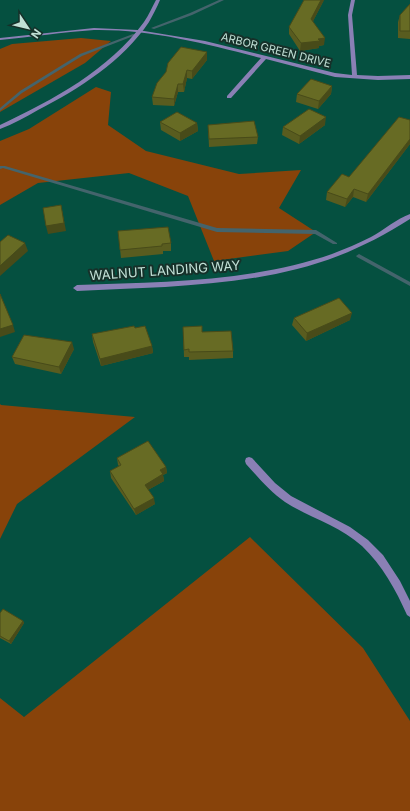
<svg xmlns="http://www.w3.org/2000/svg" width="410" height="811" font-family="Inter,sans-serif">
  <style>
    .green { fill: #88430a }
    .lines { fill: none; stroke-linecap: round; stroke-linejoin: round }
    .stream { fill: #44646c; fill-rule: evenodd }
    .minor { fill: #8a80b5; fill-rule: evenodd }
    .tertiary { fill: #8a80b5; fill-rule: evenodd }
    .wall { fill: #595c1f }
    .shaded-wall { fill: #484b19 }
    .building { fill: #676b24; stroke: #484b19 }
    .labels { text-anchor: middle; stroke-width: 4; stroke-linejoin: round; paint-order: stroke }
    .far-street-label { font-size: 11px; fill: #c1e0d6; stroke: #163029 }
    .street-label { font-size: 13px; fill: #c1e0d6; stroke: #163029 }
  </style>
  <rect width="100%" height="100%" fill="#055040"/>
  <!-- green -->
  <g class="green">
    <polygon points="81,38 111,41 85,63 0,112 0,49 12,44"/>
    <polygon points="96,87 111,92 108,125 146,151 239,174 301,170 279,208 316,232 288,251 214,261 188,196 129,173 38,183 0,205 0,141 29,129"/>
    <polygon points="0,404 1,405 135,417 17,504 0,539"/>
    <polygon points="250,537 363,648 410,721 410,811 0,811 0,698 24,717"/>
  </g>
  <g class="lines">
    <!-- stream -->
    <g class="stream">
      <polygon points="219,0 224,0 192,15 154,29 151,28 190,13"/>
      <polygon points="133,34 136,35 82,56 22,93 0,111 0,108 20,91 80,54"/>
      <polygon points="0,166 5,166 217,228 316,230 337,243 337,244 333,244 315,234 217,232 3,168 0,169"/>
      <polygon points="359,254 410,282 410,286 357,257 356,256"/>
    </g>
    <!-- minor -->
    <g class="minor">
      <path d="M351,0h4l-3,15 5,60 21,1 32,-1v4l-32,1 -43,-3 -69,-18 -35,39h-4v-2l34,-38c-53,-14 -112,-29 -167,-28 -31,2 -63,7 -94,10v-2l94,-10 44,2 67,11 130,32 17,2 -4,-60z"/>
      <path d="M410,214v5c-24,15 -46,27 -72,37 -79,31 -178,31 -261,35l-4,-3 4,-3c85,-3 174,-3 255,-31 13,-5 27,-11 39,-17 13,-7 25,-18 39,-23z"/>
      <path d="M249,457l3,1 23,25 16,13 59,31 18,13 15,15 17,26 10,20v16l-3,-2c-11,-25 -25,-50 -45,-69 -22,-20 -52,-28 -77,-44 -15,-10 -27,-25 -39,-38l-1,-3 1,-3z"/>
    </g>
    <!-- tertiary -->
    <path class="tertiary" d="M156,0h4c-3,7 -7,15 -11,22 -26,39 -70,67 -111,88 -12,7 -25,14 -38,19v-4c53,-25 109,-55 144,-103 5,-7 8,-15 12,-22z"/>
  </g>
  <!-- wall -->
  <g class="wall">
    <polygon points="324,0 313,21 324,45 319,46 319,48 300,51 289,34 289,27"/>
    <polygon points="410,4 410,39 398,38 398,22 400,15"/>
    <polygon points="207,52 207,60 192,79 187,78 184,92 178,92 174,106 153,105 152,97"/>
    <polygon points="332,86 331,94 318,109 296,102 297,94"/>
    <polygon points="410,120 410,144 366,202 353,197 345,207 326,200 327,192 349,177"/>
    <polygon points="160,122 197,123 198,131 180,141 161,130"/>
    <polygon points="208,125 258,137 257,144 209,147"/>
    <polygon points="325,125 299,144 282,135 283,127"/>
    <polygon points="118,231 171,243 171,251 163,251 163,254 121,258"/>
    <polygon points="294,318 350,320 306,341 292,325"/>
    <polygon points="183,327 202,332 233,351 233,358 189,360 189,357 184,357"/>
    <polygon points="92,334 152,346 153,353 101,366 93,342"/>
    <polygon points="74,349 61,374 15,364 12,357"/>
    <polygon points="117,458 166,467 167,473 163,475 164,481 148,490 155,504 136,515 111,478 110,471 119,466 118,465"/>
    <polygon points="0,613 23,621 24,623 11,644 0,638"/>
  </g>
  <!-- shaded-wall -->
  <g class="shaded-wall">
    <polygon points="321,0 324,0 310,27 311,19"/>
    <polygon points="325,38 324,45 319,46 319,48 300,51 301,43 318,39"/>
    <polygon points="207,52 207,60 192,79 192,71"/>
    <polygon points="187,70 187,78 184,92 183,84"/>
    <polygon points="178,84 178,92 174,106 174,99"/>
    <polygon points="332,86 331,94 318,109 319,101"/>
    <polygon points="326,117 325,125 299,144 300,136"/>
    <polygon points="197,123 198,131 180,141 180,133"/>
    <polygon points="410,139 410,144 366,202 368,194"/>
    <polygon points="354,189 353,197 345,207 347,199"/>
    <polygon points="61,205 66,231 48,234 46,226"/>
    <polygon points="25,243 28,251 0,276 0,266"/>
    <polygon points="352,313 350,320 306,341 307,333"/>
    <polygon points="13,325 15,332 0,337 0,329"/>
    <polygon points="72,342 74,349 61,374 59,367"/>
    <polygon points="152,346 153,353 101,366 100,359"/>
    <polygon points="166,467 167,473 163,475 164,481 146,491 145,485 160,470"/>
    <polygon points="154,498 155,504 136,515 134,509"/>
    <polygon points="23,621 24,623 11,644 9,641"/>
  </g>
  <!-- building -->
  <g class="building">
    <polygon points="304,0 321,0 311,19 325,38 318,39 320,41 301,43 289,27"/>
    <polygon points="410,4 410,31 400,31 400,15"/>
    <polygon points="181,47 207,52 192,71 187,70 183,84 178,84 174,99 152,97 157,83 166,72 168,63"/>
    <polygon points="311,79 332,86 319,101 297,94"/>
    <polygon points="309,109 326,117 300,136 283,127"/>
    <polygon points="177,112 197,123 180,133 160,122"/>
    <polygon points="399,117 410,120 410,139 368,194 354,189 347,199 327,192 342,174 349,177"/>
    <polygon points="254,121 258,137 209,139 208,125"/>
    <polygon points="61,205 64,223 46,226 43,208"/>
    <polygon points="168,227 171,243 162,244 162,246 120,250 118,231"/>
    <polygon points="8,235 25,243 0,266 0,242"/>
    <polygon points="0,294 13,325 0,329"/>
    <polygon points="339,298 352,313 307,333 294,318"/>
    <polygon points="134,326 135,328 145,326 152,346 100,359 92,334"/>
    <polygon points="202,326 202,332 231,331 233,351 189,352 189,349 184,350 183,327"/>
    <polygon points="24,335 72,342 59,367 12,357"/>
    <polygon points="148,441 166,467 160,470 163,474 145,485 154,498 134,509 110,471 121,465 117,458"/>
    <polygon points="3,609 23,621 9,641 0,636 0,613"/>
  </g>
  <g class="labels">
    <!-- far-street labels -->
    <g class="far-street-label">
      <text transform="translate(276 50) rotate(14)" y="4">ARBOR GREEN DRIVE</text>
    </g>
    <!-- street labels -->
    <g class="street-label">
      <text transform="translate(165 270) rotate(-4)" y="5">WALNUT LANDING WAY</text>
    </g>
  </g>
  <!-- north arrow -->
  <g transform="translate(28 28) rotate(125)" stroke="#163029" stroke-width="3" paint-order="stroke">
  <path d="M0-3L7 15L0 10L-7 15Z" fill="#c1e0d6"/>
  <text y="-6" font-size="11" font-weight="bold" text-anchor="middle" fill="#c1e0d6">N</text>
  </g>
</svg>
